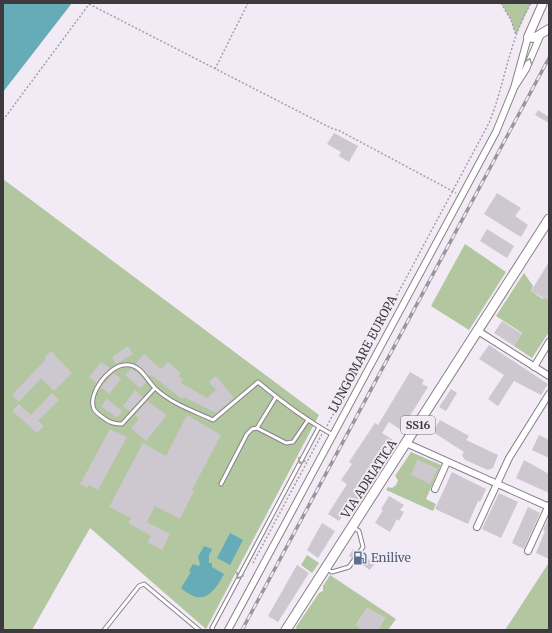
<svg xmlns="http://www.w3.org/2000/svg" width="552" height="633" font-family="Merriweather,serif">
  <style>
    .green { fill: #b2c69f; fill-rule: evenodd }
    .water { fill: #66acb8 }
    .building { fill: #cdc7d0 }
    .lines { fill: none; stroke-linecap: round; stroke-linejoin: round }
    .lane-casing { stroke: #878189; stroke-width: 5 }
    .street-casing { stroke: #878189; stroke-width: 8 }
    .secondary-casing { stroke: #878189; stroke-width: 10 }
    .primary-casing { stroke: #878189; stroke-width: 11 }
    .path { stroke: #a49fa6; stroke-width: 1.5; stroke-dasharray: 2 2; stroke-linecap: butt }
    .lane { stroke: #fff; stroke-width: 3 }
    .street { stroke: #fff; stroke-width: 6 }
    .secondary { stroke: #fff; stroke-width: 8 }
    .primary { stroke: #fff; stroke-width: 9 }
    .rail-casing { stroke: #9a959c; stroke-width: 3.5 }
    .rail { stroke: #f2ebf5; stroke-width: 2; stroke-dasharray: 6; stroke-linecap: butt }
    .oneway { stroke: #9e9d9e }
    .labels { text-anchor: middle; stroke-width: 4; stroke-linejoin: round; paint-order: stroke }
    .shield { fill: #f2ebf5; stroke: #737075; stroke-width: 1 }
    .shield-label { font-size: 11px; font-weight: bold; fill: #3d3b3e }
    .street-label { font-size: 12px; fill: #3d3b3e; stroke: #f2ebf5 }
    .service-label { font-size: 12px; fill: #4e5e75; stroke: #f2ebf5; text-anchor: start }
  </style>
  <rect width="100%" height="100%" fill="#f2ebf5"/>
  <!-- green -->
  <g class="green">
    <polygon points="501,3 531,3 516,35 511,20"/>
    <polygon points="3,179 319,415 206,629 90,528 32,630 3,630"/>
    <polygon points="465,244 506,272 469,330 431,306"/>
    <polygon points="524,273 533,286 531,291 543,299 549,289 549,332 532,358 514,346 522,333 496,316"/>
    <path d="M411,452l30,13 -15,34 10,5 -3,7 -47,-21 2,-3 4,1 4,-3 2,-5 -3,-4zM417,460l20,9 -7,14z"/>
    <polygon points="307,555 319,563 312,573 301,565"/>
    <polygon points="549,563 549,630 505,630 548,564"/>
    <polygon points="330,575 396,619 388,630 378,630 385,618 367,608 356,625 363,630 297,630 296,627 319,593 323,591 323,586"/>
  </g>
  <!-- water -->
  <g class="water">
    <polygon points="3,3 72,3 3,92"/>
    <polygon points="230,533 243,540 230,565 217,558"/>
    <path d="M204,546l8,3 -3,6v8h3v4l12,7c-11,20 -21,33 -43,14l10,-16 -2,-1 4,-7 6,2 1,-2 -2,-7z"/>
  </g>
  <!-- building -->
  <g class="building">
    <polygon points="538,110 549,117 549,123 535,115"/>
    <polygon points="334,133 358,146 349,162 339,156 341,152 327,144"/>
    <polygon points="497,193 521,208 515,216 528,225 521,237 484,214"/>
    <polygon points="487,229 514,246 507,258 480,241"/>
    <polygon points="549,262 549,301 531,291"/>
    <polygon points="502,321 522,334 514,346 494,333"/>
    <polygon points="489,345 548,384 541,395 514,381 498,406 488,399 504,375 479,359"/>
    <polygon points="128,346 133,354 116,364 112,357"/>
    <polygon points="51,351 72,373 54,391 41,378 19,402 12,395 46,359 44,358"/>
    <polygon points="144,354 161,369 168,362 181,373 179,376 183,379 181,383 207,398 216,390 209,382 216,376 234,398 216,413 184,397 182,399 151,375 150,377 135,364"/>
    <polygon points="101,362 110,368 96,383 89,377"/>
    <polygon points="131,369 137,372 146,382 140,388 125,375"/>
    <polygon points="410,372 424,380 422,384 428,387 401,430 389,422 382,433 393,440 358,495 361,497 353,510 348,507 339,521 328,514 347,484 341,480 352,464 349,462 375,423 378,425"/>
    <polygon points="114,373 121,379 109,394 101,387"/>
    <polygon points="451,389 457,393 446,411 439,407"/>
    <polygon points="135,390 143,397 130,411 123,406"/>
    <polygon points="52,393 59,400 38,421 44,426 37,433 12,411 19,404 31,415"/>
    <polygon points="107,399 122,411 117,418 101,406"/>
    <polygon points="147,401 167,415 146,441 131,428 139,419 135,415"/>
    <polygon points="187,415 221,435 192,490 194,491 180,519 155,506 147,522 170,534 162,550 147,542 151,536 128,523 131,518 109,507 143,443 166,456"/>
    <polygon points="440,420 469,436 466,440 498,455 493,468 488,470 465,460 462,455 464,452 433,432"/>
    <polygon points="110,429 127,437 98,490 89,485 87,488 80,484"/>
    <polygon points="539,435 549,440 549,458 532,450"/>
    <polygon points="417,460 437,469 430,484 411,475"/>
    <polygon points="524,460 549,474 549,493 516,478"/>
    <polygon points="452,472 486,489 480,502 478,501 468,524 435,509"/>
    <polygon points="499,493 518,502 501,538 482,529"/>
    <polygon points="389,496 404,505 400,510 404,512 399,521 397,519 390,532 375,523 383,510 381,509"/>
    <polygon points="528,507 540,513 524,549 512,543"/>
    <polygon points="549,517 549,559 536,553 545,531 543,530"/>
    <polygon points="322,523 335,531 318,558 307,550"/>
    <polygon points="353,549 356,552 352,558 349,556"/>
    <polygon points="361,555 375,563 370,570 357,561"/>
    <polygon points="297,565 309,573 278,622 268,616"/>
    <polygon points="367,608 385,618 378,630 363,630 356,625"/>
  </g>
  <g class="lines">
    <!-- lane casing -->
    <g class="lane-casing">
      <g id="lane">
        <path d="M155,388l-33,36c-7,0 -12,-1 -17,-5 -4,-3 -9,-6 -11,-10 -7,-15 15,-43 30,-44 17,-2 22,15 32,24 16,15 38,22 57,31l45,-38c24,20 48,38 75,53"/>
        <polyline points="257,428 276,397"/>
        <polyline points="221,484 247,434 252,429 257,428 286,443 293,442 308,420"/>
        <polyline points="327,569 332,572 349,567 363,547 359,531 354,528"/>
        <polyline points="104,630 139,586 144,584 199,630"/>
        <polyline points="213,630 212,628 319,427"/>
      </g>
    </g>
    <!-- street casing -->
    <g class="street-casing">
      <g id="street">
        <polyline points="515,86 526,69 541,34"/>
        <polyline points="478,331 549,376"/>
        <polyline points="534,367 549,342"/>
        <polyline points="406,443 549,507"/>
        <polyline points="435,489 447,462"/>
        <polyline points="477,527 509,458 549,394"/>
        <polyline points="528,551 549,505"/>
        <polyline points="228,630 496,132 514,88 528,37"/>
      </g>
    </g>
    <!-- secondary casing -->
    <g class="secondary-casing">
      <polyline id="secondary" points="543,3 528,37 534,38 549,29"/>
    </g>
    <!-- primary casing -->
    <g class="primary-casing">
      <polyline id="primary" points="286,630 549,219"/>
    </g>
    <!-- path -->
    <g class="path">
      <polyline points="501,3 511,20 516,35"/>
      <polyline points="89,4 331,128 340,131 456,193"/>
      <polyline points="215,69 248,3"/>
      <polyline points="3,120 90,3"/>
      <path d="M327,426l162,-303c16,-39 20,-83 42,-120"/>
      <polyline points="253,563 322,434"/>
    </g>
    <!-- lane -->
    <use href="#lane" class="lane"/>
    <!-- street -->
    <use href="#street" class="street"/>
    <!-- secondary -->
    <use href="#secondary" class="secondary"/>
    <!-- primary -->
    <use href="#primary" class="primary"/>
    <!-- rail casing -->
    <g class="rail-casing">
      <polyline id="rail" points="242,630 549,58"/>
    </g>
    <!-- rail -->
    <use href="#rail" class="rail"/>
  </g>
  <!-- one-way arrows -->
  <defs><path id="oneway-chevron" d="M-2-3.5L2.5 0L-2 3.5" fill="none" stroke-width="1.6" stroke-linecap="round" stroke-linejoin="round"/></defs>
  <g class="oneway">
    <use href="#oneway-chevron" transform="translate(529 61) rotate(-69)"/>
    <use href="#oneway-chevron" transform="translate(301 461) rotate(118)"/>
    <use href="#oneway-chevron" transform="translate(239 576) rotate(118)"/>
  </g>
  <!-- icons -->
  <defs>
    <g id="fuel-bare" transform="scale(1.08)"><path d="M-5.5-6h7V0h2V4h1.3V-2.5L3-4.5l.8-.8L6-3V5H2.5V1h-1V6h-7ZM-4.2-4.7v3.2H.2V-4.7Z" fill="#5c6f8a" stroke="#f2ebf5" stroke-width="2.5" paint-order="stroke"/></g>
  </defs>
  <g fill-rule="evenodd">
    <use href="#fuel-bare" x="360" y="558"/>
  </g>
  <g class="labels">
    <!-- shield labels -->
    <rect class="shield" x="401" y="416" width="34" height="18" rx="3"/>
    <g class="shield-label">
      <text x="418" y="429">SS16</text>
    </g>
    <!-- street labels -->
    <g class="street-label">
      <text transform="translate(363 354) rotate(-62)" y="4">LUNGOMARE EUROPA</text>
      <text transform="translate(369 479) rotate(-57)" y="4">VIA ADRIATICA</text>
    </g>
    <!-- service labels -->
    <g class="service-label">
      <text x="371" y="562">Enilive</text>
    </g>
  </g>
  <!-- border -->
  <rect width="552" height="633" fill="none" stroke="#3d3b3e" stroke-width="8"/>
</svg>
